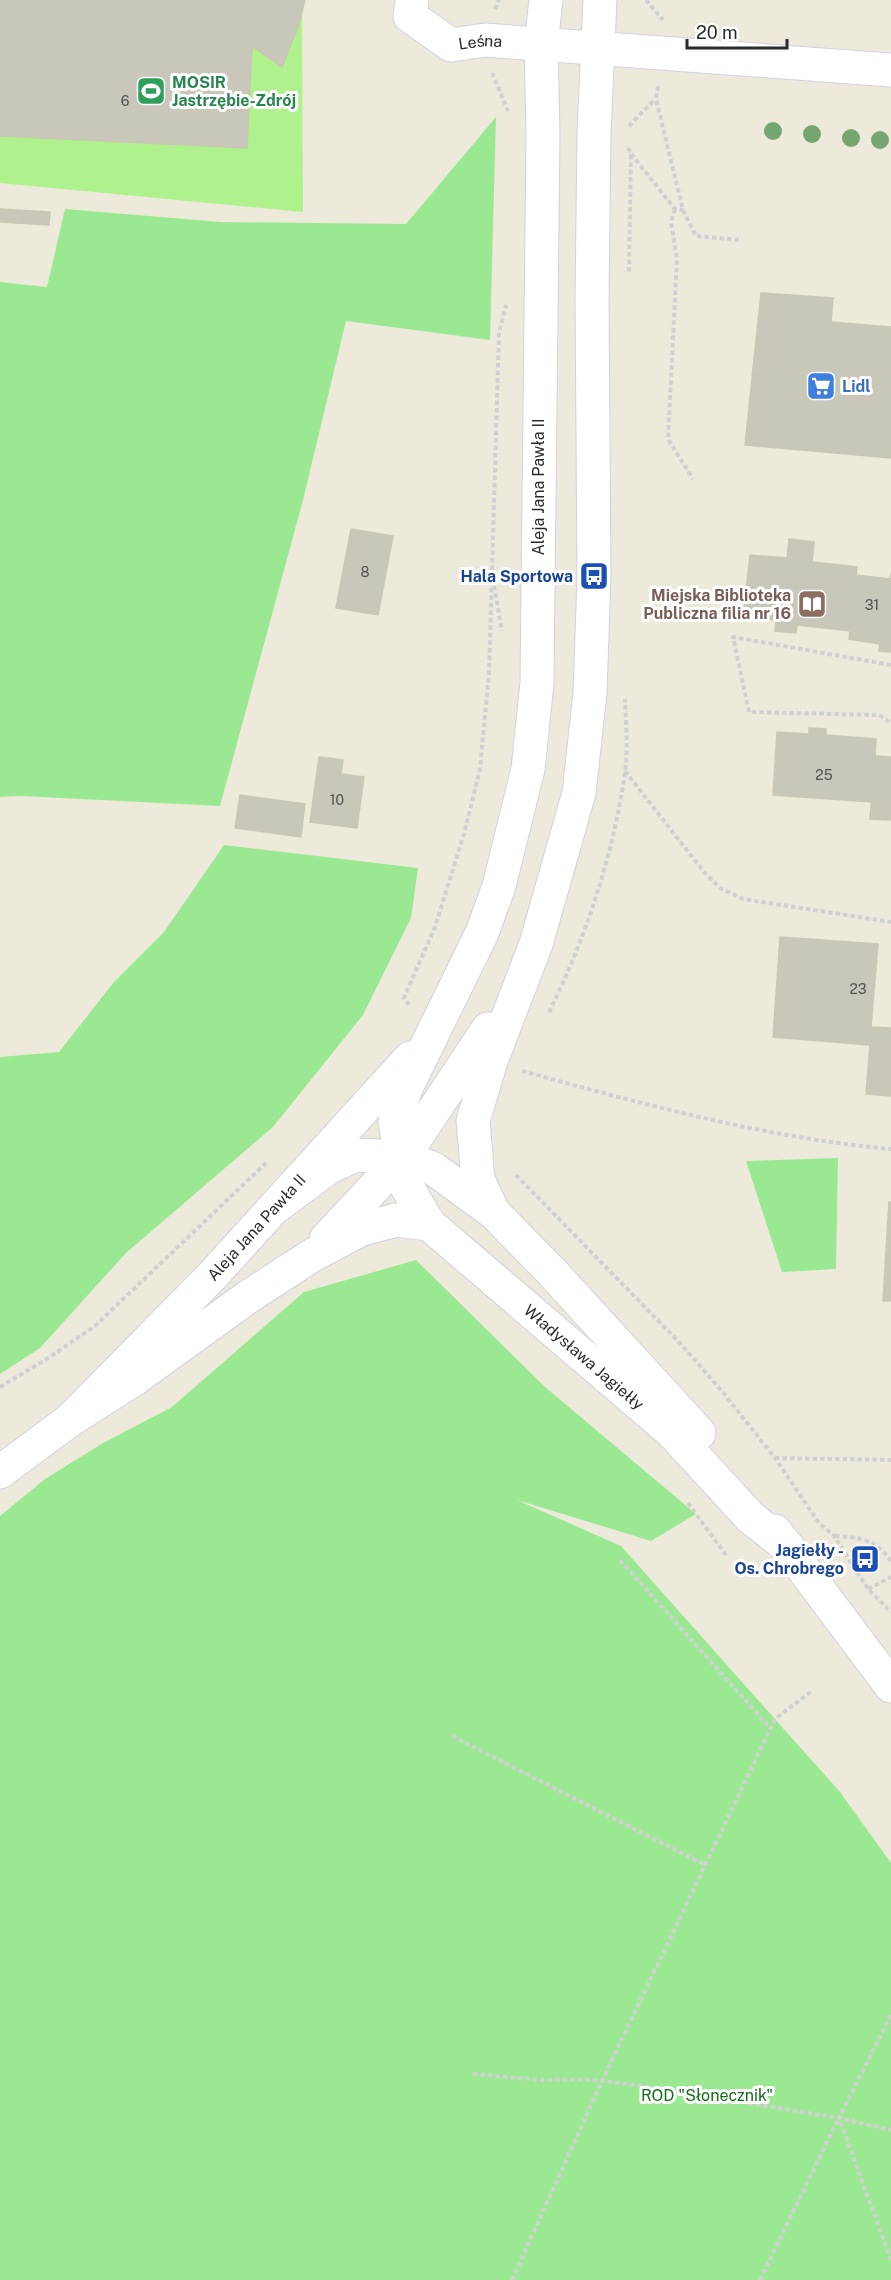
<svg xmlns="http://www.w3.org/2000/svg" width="891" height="2280" font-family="'Public Sans',sans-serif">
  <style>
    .green { fill: #9ae992 }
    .pitch { fill: #aef18d }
    .building { fill: #c9c6ba; stroke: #c9c7b4; stroke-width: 1.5 }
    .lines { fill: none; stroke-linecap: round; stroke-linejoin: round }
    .minor-casing { stroke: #d1d0e4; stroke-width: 35 }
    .tertiary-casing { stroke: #d1d0e4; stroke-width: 35 }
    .path { stroke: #d0d0d0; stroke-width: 4; stroke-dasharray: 4.5 3; stroke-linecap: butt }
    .minor { stroke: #fff; stroke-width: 33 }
    .tertiary { stroke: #fff; stroke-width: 33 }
    .tree { fill: #76a66f }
    .labels { text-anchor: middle; stroke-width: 6; stroke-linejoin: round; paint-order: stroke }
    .number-label { font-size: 14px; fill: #52514e }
    .street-label { font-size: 16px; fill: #2a2a2a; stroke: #fff }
    .leisure-label { font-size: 16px; font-weight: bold; fill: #27864d; stroke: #fff; text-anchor: start }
    .shop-label { font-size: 16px; font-weight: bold; fill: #366cbe; stroke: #fff; text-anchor: start }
    .transit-label { font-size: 16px; font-weight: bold; fill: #164399; stroke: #fff; text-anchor: end }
    .education-label { font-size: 16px; font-weight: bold; fill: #785e54; stroke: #fff; text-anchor: end }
    .park-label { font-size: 16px; fill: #146e17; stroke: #fff }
  </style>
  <rect width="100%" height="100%" fill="#eeeadb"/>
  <!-- green -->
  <g class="green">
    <polygon points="496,117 490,340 346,321 303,500 220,806 21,796 0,797 0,282 47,287 65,209 221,222 406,224"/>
    <polygon points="224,845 418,868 411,918 363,1015 273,1127 126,1253 40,1348 0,1374 0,1057 59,1052 114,982 164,932"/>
    <polygon points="838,1158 836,1269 782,1272 746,1161"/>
    <polygon points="416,1260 545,1387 696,1514 651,1541 517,1500 621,1546 840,1792 891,1863 891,2280 0,2280 0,1516 45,1479 103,1443 172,1407 304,1292"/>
  </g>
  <!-- pitch -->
  <polygon class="pitch" points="0,0 302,0 303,212 0,183"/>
  <!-- building -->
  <g class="building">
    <polygon points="0,0 305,0 298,27 282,67 252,46 247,148 0,136"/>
    <polygon points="0,209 50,212 49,225 0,222"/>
    <polygon points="761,293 833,298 831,322 891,327 891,458 745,445"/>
    <polygon points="351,529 393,536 378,615 336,608"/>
    <polygon points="789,539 814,542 812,562 857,567 850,631 797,625 796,633 775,631 776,620 743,617 750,555 787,558"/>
    <polygon points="891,574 891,652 879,651 880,644 849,639 856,575 890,579"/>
    <polygon points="809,728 826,729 826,735 876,739 872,802 773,795 777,732 809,734"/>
    <polygon points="875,756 891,757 891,820 870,819"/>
    <polygon points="319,757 343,760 341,774 364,777 357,828 310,822"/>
    <polygon points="240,795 305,804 301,837 235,828"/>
    <polygon points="780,937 878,944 871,1027 891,1028 891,1096 866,1094 870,1045 773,1037"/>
    <polygon points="889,1202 891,1202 891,1301 883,1301"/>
  </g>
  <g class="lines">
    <!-- minor casing -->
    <g class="minor-casing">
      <g id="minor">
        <path id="s1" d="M412,0l-2,16 41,29 34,-5 406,30"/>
      </g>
    </g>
    <!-- tertiary casing -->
    <g class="tertiary-casing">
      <g id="tertiary">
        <path id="s2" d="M546,0l-5,44 2,89 -6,550 -9,86 -29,117 -17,47 -76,155 -11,34 12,65 22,37 244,209 77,84 38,30"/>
        <polyline points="277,1206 328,1168 355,1155 403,1157 434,1169 493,1212 552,1272 699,1433"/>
        <polyline points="493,1212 478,1179 473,1121 491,1061 536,944 579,793 590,693 594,576 592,300 594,133 600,0"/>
        <polyline points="326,1239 403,1157 488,1029"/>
        <path id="s3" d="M70,1420l141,-143 199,-219"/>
        <polyline points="0,1472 70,1420 136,1378 248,1297 311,1256 362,1229 396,1220 429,1224"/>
        <polyline points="775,1531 891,1686"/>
      </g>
    </g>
    <!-- path -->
    <g class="path">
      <polyline points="646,0 663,20"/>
      <polyline points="495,9 499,0"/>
      <polyline points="492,73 508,111"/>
      <polyline points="658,86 656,99 683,210 696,236 741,240"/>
      <polyline points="629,126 655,99"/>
      <polyline points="628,148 631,153 629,272"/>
      <polyline points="631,154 675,209 683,210"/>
      <polyline points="675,209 671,222 677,259 668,439 693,479"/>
      <polyline points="494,586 502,631"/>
      <polyline points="891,665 733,637 749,712 879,715 891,723"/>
      <polyline points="625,771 704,872 720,888 743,899 891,922"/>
      <polyline points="409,1005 404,998 435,927 464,834 480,769 489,673 499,333 506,305"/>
      <path d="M549,1012c37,-74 64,-157 76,-239 3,-24 1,-50 0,-74"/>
      <path d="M522,1071c121,33 244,67 369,78"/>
      <polyline points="516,1175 679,1342 721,1390 775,1458 819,1523 834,1536 868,1589 891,1612"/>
      <polyline points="0,1387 50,1357 96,1325 267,1162"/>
      <polyline points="775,1458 891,1460"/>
      <polyline points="688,1503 726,1555"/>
      <path d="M835,1536c27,2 39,2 56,25"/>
      <polyline points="620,1560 770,1728"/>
      <polyline points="868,1589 891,1577"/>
      <polyline points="452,1736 705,1865"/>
      <polyline points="891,2015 839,2118 891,2260"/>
      <polyline points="473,2074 541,2080 584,2079 643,2086 839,2118 891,2130"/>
      <polyline points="512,2280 602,2081 775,1719 813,1690"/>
      <polyline points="760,2280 838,2119"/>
    </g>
    <!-- minor -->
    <use href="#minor" class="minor"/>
    <!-- tertiary -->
    <use href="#tertiary" class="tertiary"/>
  </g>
  <!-- trees -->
  <g class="tree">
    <circle cx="773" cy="131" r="9"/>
    <circle cx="812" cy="134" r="9"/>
    <circle cx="851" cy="138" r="9"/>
    <circle cx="880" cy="140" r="9"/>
  </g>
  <!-- icons -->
  <defs>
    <g id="stadium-square" transform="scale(1.5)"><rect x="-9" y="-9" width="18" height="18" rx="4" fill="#2e9e5b" stroke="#fff"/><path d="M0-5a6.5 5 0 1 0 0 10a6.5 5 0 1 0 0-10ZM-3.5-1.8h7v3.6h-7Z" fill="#fff"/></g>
    <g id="supermarket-square" transform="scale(1.5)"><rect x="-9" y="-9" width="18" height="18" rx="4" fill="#3f7fe0" stroke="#fff"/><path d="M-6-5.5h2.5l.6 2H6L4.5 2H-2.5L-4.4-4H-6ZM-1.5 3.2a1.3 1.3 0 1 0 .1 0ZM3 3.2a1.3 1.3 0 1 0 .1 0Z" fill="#fff"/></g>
    <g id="bus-square" transform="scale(1.5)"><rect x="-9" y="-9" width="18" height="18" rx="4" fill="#1a4fb4" stroke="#fff"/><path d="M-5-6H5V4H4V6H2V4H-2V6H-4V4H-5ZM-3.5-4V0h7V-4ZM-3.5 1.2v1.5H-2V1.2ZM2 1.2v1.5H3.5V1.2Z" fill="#fff"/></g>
    <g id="library-square" transform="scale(1.5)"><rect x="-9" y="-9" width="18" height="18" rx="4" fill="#8d6e63" stroke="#fff"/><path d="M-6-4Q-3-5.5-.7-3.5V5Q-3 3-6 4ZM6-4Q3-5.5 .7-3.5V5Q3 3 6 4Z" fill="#fff"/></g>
  </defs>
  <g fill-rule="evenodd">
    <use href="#stadium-square" x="151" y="91"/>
    <use href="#supermarket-square" x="821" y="386"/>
    <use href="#bus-square" x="594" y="576"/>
    <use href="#library-square" x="812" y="604"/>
    <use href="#bus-square" x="865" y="1559"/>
  </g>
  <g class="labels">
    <!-- number labels -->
    <g class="number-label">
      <text x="125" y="106">6</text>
      <text x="365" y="577">8</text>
      <text x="872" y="610">31</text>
      <text x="824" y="780">25</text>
      <text x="337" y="805">10</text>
      <text x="858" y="994">23</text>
    </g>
    <!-- street labels -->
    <g class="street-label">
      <text dy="6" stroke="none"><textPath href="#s1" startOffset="96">Leśna</textPath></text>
      <text transform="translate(538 487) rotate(-90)" y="6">Aleja Jana Pawła II</text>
      <text dy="6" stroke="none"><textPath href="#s3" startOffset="268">Aleja Jana Pawła II</textPath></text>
      <text dy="6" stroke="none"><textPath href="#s2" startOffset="1462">Władysława Jagiełły</textPath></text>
    </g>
    <!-- leisure labels -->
    <g class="leisure-label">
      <text x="172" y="88">MOSIR<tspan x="172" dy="18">Jastrzębie-Zdrój</tspan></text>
    </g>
    <!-- shop labels -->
    <g class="shop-label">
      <text x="842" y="392">Lidl</text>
    </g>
    <!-- transit labels -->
    <g class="transit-label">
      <text x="573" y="582">Hala Sportowa</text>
      <text x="844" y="1556">Jagiełły -<tspan x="844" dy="18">Os. Chrobrego</tspan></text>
    </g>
    <!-- education labels -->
    <g class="education-label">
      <text x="791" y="601">Miejska Biblioteka<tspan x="791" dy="18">Publiczna filia nr 16</tspan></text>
    </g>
    <!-- park labels -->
    <g class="park-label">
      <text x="707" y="2101">ROD "Słonecznik"</text>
    </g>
  </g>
  <!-- scale -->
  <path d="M687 39v9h100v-9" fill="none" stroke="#2a2a2a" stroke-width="3"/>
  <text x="696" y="39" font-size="18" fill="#2a2a2a" stroke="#ffffff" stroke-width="4.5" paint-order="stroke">20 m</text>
</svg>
